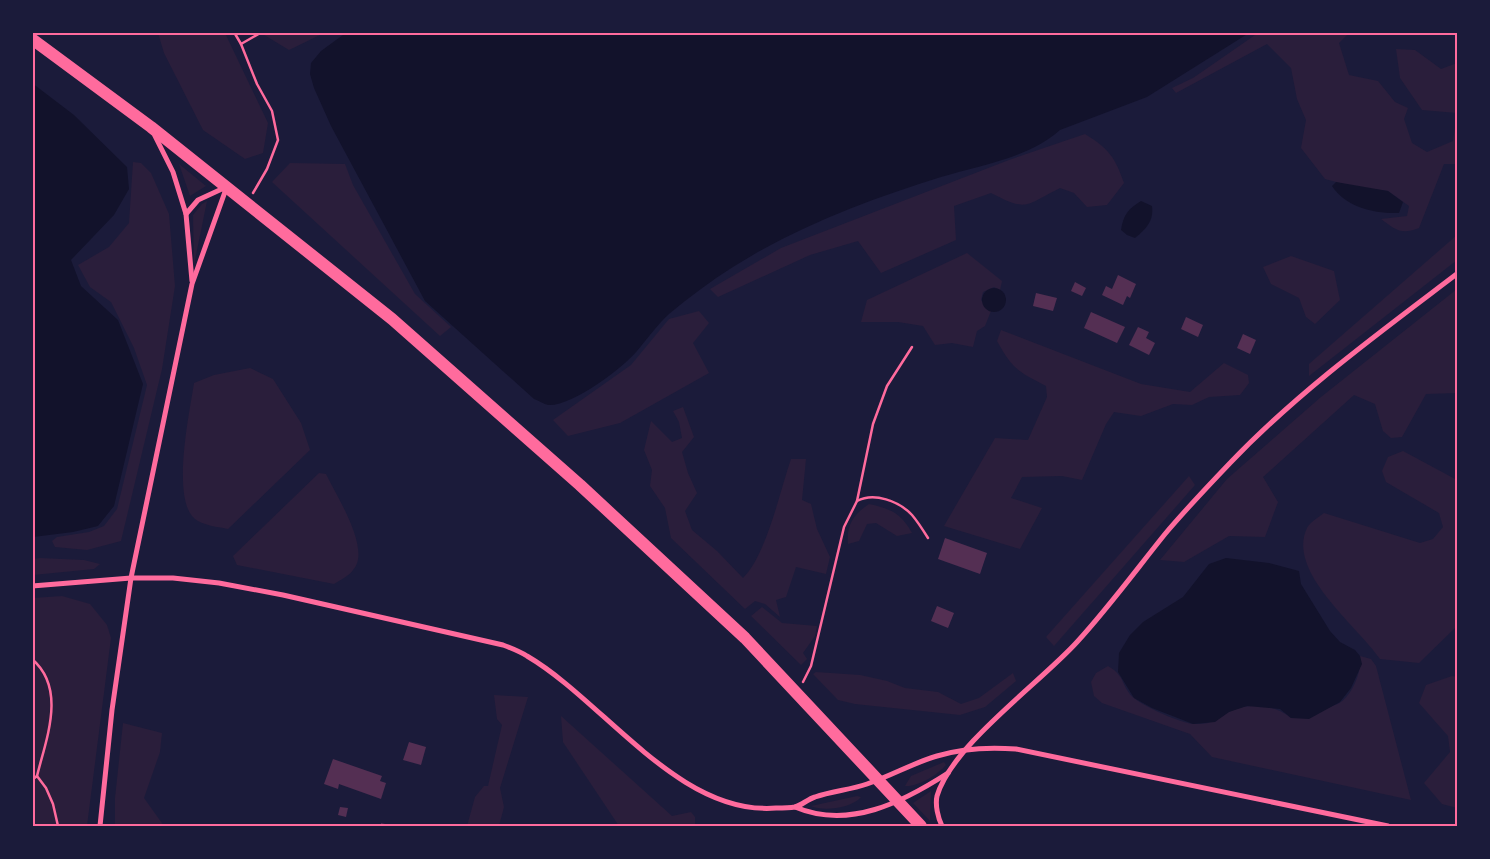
<svg xmlns="http://www.w3.org/2000/svg" width="1490" height="859" font-family="'Archivo Narrow',sans-serif">
  <style>
    .green { fill: #2a1e3b }
    .water { fill: #12122b }
    .building { fill: #542f53 }
    .lines { fill: none; stroke-linecap: round; stroke-linejoin: round }
    .path { stroke: #ff6b9d; stroke-width: 2.5 }
    .minor { stroke: #ff6b9d; stroke-width: 5 }
    .primary { stroke: #ff6b9d; stroke-width: 12 }
    .neatline { fill: none; stroke: #ff6b9d; stroke-width: 2 }
  </style>
  <rect width="100%" height="100%" fill="#1b1b3a"/>
  <!-- green -->
  <g class="green">
    <polygon points="158,33 225,33 268,123 263,153 245,159 203,130 164,53"/>
    <polygon points="261,33 324,33 289,50"/>
    <path d="M1258,33h91l-10,10 10,32 29,6 17,21 13,6 -4,11 8,24 15,9 26,-11 4,-28 -35,-3 -22,-32 -4,-29 19,1 26,19 16,-6v101h-13l-25,64c-18,7 -23,2 -38,-9l26,-3 2,-10 -21,-15 -33,-4 -30,-8 -24,-31 5,-28 -9,-21 -6,-31 -24,-24 -91,49 -4,-5 21,-10z"/>
    <path d="M1085,134c24,15 30,23 39,49l-17,22 -20,2 -13,-14 -14,-5c-36,18 -32,24 -69,5l-37,13 2,34 -75,33 -23,-32 -48,14 -92,42 -8,-8 71,-41 228,-88z"/>
    <polygon points="133,162 141,163 151,173 169,214 175,286 162,369 121,541 87,550 55,547 52,541 57,537 89,532 104,526 117,509 147,385 134,348 111,302 90,287 78,265 109,247 129,223"/>
    <polygon points="290,163 345,164 353,185 415,294 451,327 440,336 272,182"/>
    <polygon points="179,164 206,186 190,196"/>
    <polygon points="207,201 194,265 193,215 202,204"/>
    <polygon points="1457,235 1457,260 1309,376 1309,364"/>
    <polygon points="967,253 1002,281 1000,290 994,287 983,292 981,300 988,310 991,311 985,326 977,331 973,347 952,343 935,345 923,326 898,322 861,322 867,300"/>
    <polygon points="1291,256 1334,271 1340,300 1315,324 1306,317 1299,298 1271,284 1263,267"/>
    <polygon points="1457,289 1457,393 1426,394 1402,437 1391,438 1383,431 1375,404 1354,395 1263,477 1278,502 1265,537 1229,536 1184,562 1160,560 1227,479 1321,397"/>
    <polygon points="699,311 709,323 693,343 709,373 620,423 568,436 553,420 631,365 669,319"/>
    <path d="M1001,330l140,54 49,8 34,-29 24,12 1,8 -9,12 -31,2 -17,8 -19,-1 -32,12 -27,-4 -8,12 -24,56 -20,-4 -40,1 -11,21 31,10 -22,41 -76,-23 51,-88 33,2 19,-43 -1,-11c-28,-15 -33,-16 -49,-45z"/>
    <path d="M250,368l23,11 28,44 9,27 -82,79c-9,-2 -21,-3 -30,-8 -29,-15 -8,-110 -4,-138l20,-8z"/>
    <path d="M683,407l11,30 -12,15 6,21 9,20 -12,18 7,19 25,21 26,27c23,-22 37,-87 48,-119h15l-4,41 9,4 6,25 13,28 -4,17 -30,-7 -10,30 -10,3 4,17 -15,-13 -10,-3 -10,8 -74,-71 -6,-30 -15,-22 2,-16 -8,-20 7,-29 21,21 10,-4 -3,-16 -6,-11z"/>
    <path d="M1403,451l54,29v146l-38,37 -39,-4c-22,-33 -94,-87 -73,-131 3,-6 12,-11 17,-15l96,30 13,-4 10,-12 -4,-14 -53,-31 -4,-11 6,-14z"/>
    <path d="M319,473l7,1c10,21 46,76 27,96 -4,6 -13,10 -19,14l-97,-19 -4,-9z"/>
    <polygon points="1189,476 1195,485 1054,646 1046,637"/>
    <path d="M869,504c22,5 32,9 43,29l-15,3 -21,-13 -9,1 -8,17 -11,3c-2,-19 6,-30 21,-40z"/>
    <polygon points="40,558 84,560 100,564 94,569 33,575 33,559"/>
    <polygon points="62,596 90,604 107,625 111,638 87,826 33,826 33,598"/>
    <polygon points="762,607 782,623 817,626 815,636 803,653 807,659 801,665 751,616"/>
    <path d="M1360,656l11,3 5,7 35,134 -199,-43 -22,-23 -88,-31 -8,-7 -3,-14 5,-9 12,-7c18,10 13,21 26,32 11,9 46,25 60,26 18,1 21,-5 35,-12 20,-10 45,-8 62,6 10,-4 42,-10 50,-16 12,-9 21,-31 19,-46z"/>
    <polygon points="816,672 860,675 887,681 905,688 938,692 961,704 979,698 1013,673 1016,681 985,707 960,715 855,704 838,700 813,674"/>
    <polygon points="1452,676 1458,677 1457,808 1442,804 1424,783 1450,752 1448,736 1419,703 1426,685"/>
    <polygon points="494,695 528,697 500,788 504,807 499,826 467,826 475,797 484,786 488,786 502,725 497,719"/>
    <polygon points="561,716 672,816 691,812 695,817 695,826 619,826 563,742"/>
    <polygon points="123,723 162,733 160,752 144,798 164,826 115,826 115,798"/>
    <path d="M944,762l2,3c-9,10 -28,22 -41,21l6,-10z"/>
    <polygon points="931,791 930,821 913,803"/>
    <path d="M857,796l4,1c-9,11 -38,15 -50,9z"/>
  </g>
  <!-- water -->
  <g class="water">
    <path d="M347,32h902v1l-102,64 -87,33c-31,28 -80,35 -119,47 -71,22 -145,50 -208,90 -22,14 -44,30 -64,47 -12,11 -22,25 -32,37 -15,18 -66,56 -89,54 -5,-1 -10,-5 -14,-6l-109,-98 -94,-175 -17,-38 -4,-14 1,-11 10,-12z"/>
    <polygon points="32,83 74,115 127,167 129,189 114,215 71,260 81,286 118,320 143,384 114,506 98,526 73,532 33,537"/>
    <path d="M1336,182l52,9 15,11 -4,11c-24,1 -54,-6 -67,-27z"/>
    <path d="M1141,201l11,5c2,15 -6,23 -17,32l-8,-3 -6,-5c2,-15 8,-22 20,-29z"/>
    <circle cx="994" cy="300" r="12"/>
    <polygon points="1226,558 1269,563 1299,571 1301,584 1330,631 1340,642 1355,650 1360,656 1362,664 1351,688 1340,702 1309,719 1291,718 1280,709 1247,706 1229,712 1215,722 1193,724 1152,708 1134,698 1118,672 1119,653 1130,635 1143,622 1183,597 1209,564"/>
  </g>
  <!-- building -->
  <g class="building">
    <polygon points="1118,275 1136,284 1130,298 1127,296 1123,305 1102,295 1106,286 1112,289"/>
    <polygon points="1075,282 1086,288 1082,296 1071,291"/>
    <polygon points="1036,293 1057,298 1053,311 1033,306"/>
    <polygon points="1091,312 1125,327 1117,343 1084,328"/>
    <polygon points="1186,317 1203,325 1198,337 1181,329"/>
    <polygon points="1138,327 1149,332 1146,338 1155,343 1149,355 1129,345"/>
    <polygon points="1243,334 1256,340 1250,354 1237,348"/>
    <polygon points="945,538 987,553 980,574 938,559"/>
    <polygon points="937,606 954,613 948,628 931,621"/>
    <polygon points="409,742 426,747 421,765 403,760"/>
    <polygon points="333,759 382,776 380,781 386,783 381,799 339,784 338,789 324,784"/>
    <polygon points="340,807 348,808 346,817 338,815"/>
    <polygon points="381,823 393,826 381,826"/>
  </g>
  <g class="lines">
    <!-- path -->
    <g class="path">
      <polyline points="234,32 241,44 262,32"/>
      <polyline points="241,44 257,84 272,111 278,140 267,169 253,193"/>
      <polyline points="857,501 873,424 887,386 912,347"/>
      <path d="M32,659c35,30 14,80 5,117"/>
      <path d="M803,682l8,-16 33,-139 13,-26c17,-9 42,0 55,14 6,7 11,15 16,23"/>
      <polyline points="32,780 37,776 46,788 53,804 58,826"/>
    </g>
    <!-- minor -->
    <g class="minor">
      <polyline points="155,136 173,172 186,214 192,281"/>
      <polyline points="186,214 198,200 224,188"/>
      <path d="M32,586l99,-8h42l46,5 64,12 220,50c8,3 16,6 24,11 77,45 152,160 249,152 6,0 13,0 19,-1 7,-2 13,-8 20,-10 17,-6 35,-7 52,-13 24,-8 46,-21 70,-28 26,-8 52,-9 79,-7l372,77"/>
      <path d="M795,807c54,23 108,-5 153,-34"/>
      <polyline points="100,826 112,710 131,578 192,284 226,189"/>
      <path d="M942,826c-4,-8 -7,-21 -5,-30 15,-51 103,-113 140,-154 32,-35 59,-72 88,-108 21,-25 44,-49 66,-72 68,-71 148,-129 227,-189"/>
    </g>
    <!-- primary -->
    <polyline class="primary" points="32,39 151,127 392,319 580,485 745,638 921,826"/>
  </g>
  <!-- border -->
  <rect width="1490" height="859" fill="none" stroke="#1b1b3a" stroke-width="68"/>
  <rect x="34" y="34" width="1422" height="791" class="neatline"/>
</svg>
